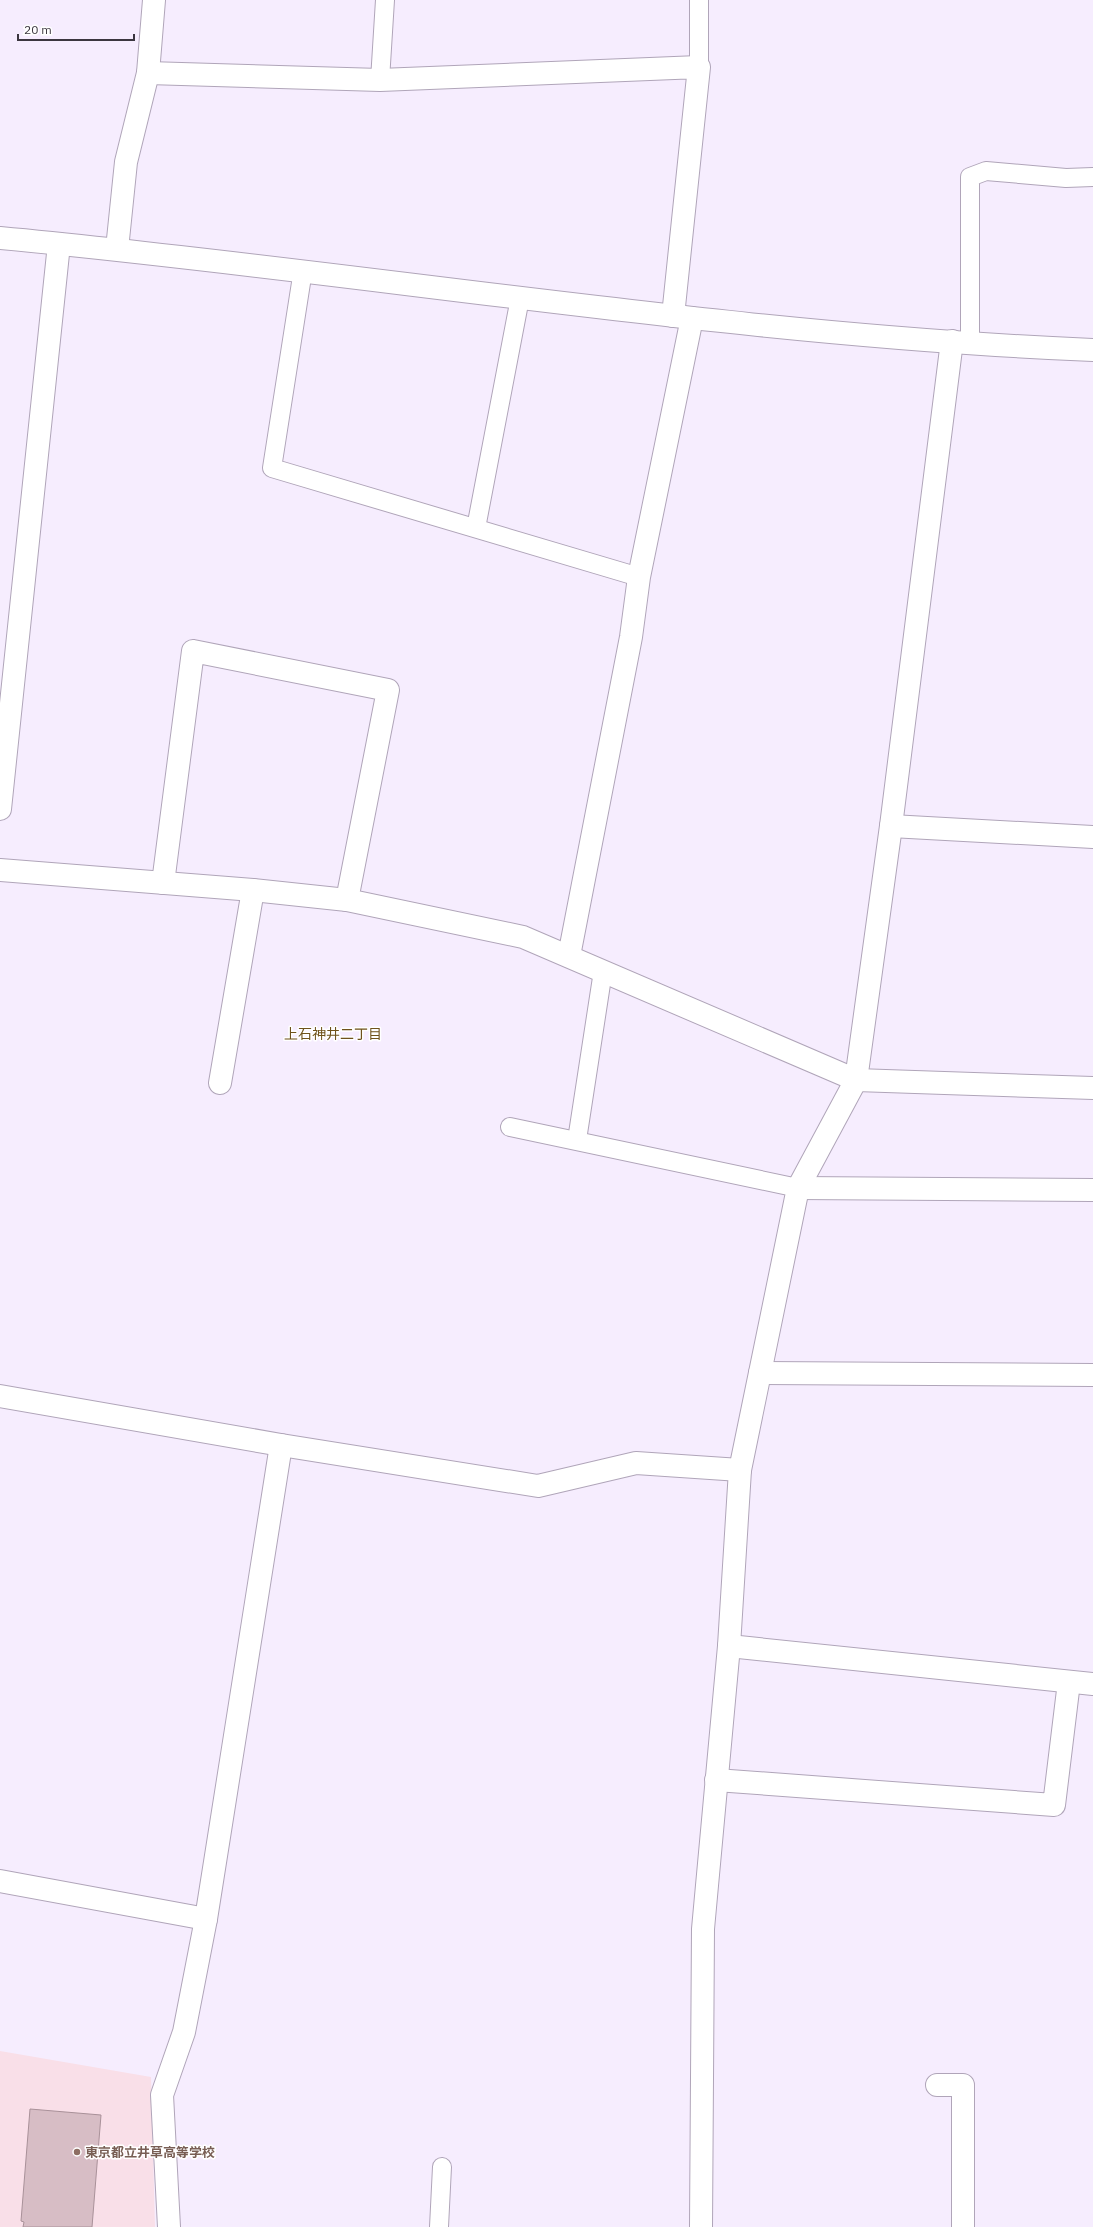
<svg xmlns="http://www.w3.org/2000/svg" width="1093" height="2227" font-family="'IBM Plex Sans','Noto Sans JP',sans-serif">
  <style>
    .education { fill: #f9dfe8 }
    .building { fill: #d7bdc5; stroke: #a99199 }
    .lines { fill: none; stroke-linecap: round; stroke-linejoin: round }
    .service-casing { stroke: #b0a5b9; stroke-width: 20 }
    .minor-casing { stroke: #b0a5b9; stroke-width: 24 }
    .service { stroke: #fff; stroke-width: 18 }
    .minor { stroke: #fff; stroke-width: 22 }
    .education-dot { fill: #8d6e63; stroke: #fff; stroke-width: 1.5 }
    .labels { text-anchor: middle; stroke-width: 3; stroke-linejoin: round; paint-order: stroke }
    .education-label { font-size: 13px; font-weight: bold; fill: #785e54; stroke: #fff; text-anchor: start }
    .neighbourhood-label { font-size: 14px; fill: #6f521b; stroke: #fff }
  </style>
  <rect width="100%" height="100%" fill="#f6edfe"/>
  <!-- education -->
  <polygon class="education" points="0,2051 151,2077 155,2227 0,2227"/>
  <!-- building -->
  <polygon class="building" points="30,2109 101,2115 92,2227 23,2227 24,2222 21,2221"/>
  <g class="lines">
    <!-- service casing -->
    <g class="service-casing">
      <g id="service">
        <polyline points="699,67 699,0"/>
        <polyline points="380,80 385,0"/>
        <polyline points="303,270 272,468 639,577"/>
        <polyline points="970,343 970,177 986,171 1066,178 1093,177"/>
        <polyline points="476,528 520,298"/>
        <polyline points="510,1127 798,1188"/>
        <polyline points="577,1140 603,971"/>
        <polyline points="439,2227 442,2167"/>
      </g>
    </g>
    <!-- minor casing -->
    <g class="minor-casing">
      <g id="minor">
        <polyline points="148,73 380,80 699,67 673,316"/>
        <path d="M0,238c365,34 727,97 1093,112"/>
        <polyline points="117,249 126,162 148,73 154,0"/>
        <polyline points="0,809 59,244"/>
        <polyline points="891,826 1093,837"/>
        <polyline points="0,870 253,890 347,900 523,937 856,1080 1093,1088"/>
        <polyline points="163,883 193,651 388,690 347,900"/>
        <polyline points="569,956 631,637 639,577 692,318"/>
        <polyline points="220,1083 253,890"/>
        <polyline points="798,1188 1093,1190"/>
        <polyline points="760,1373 1093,1375"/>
        <polyline points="0,1396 281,1445 538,1486 636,1463 740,1470"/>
        <polyline points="729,1646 1093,1684"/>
        <polyline points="716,1780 1054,1805 1069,1682"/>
        <polyline points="0,1881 206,1919"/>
        <polyline points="937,2085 963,2085 963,2227"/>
        <polyline points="169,2227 162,2095 184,2032 206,1919 281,1445"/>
        <polyline points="701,2227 703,1929 729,1646 740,1470 798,1188 856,1080 891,826 952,341"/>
      </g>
    </g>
    <!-- service -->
    <use href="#service" class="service"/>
    <!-- minor -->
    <use href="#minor" class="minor"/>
  </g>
  <!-- markers -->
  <circle class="education-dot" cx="77" cy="2152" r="4"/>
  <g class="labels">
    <!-- education labels -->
    <g class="education-label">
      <text x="85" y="2157">東京都立井草高等学校</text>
    </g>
    <!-- neighbourhood labels -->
    <g class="neighbourhood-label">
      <text x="333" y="1039">上石神井二丁目</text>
    </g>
  </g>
  <!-- scale -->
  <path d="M18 34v6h116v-6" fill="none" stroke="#3b363f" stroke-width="2"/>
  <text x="24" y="34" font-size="12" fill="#3b363f" stroke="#ffffff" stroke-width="3" paint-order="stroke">20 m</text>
</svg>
